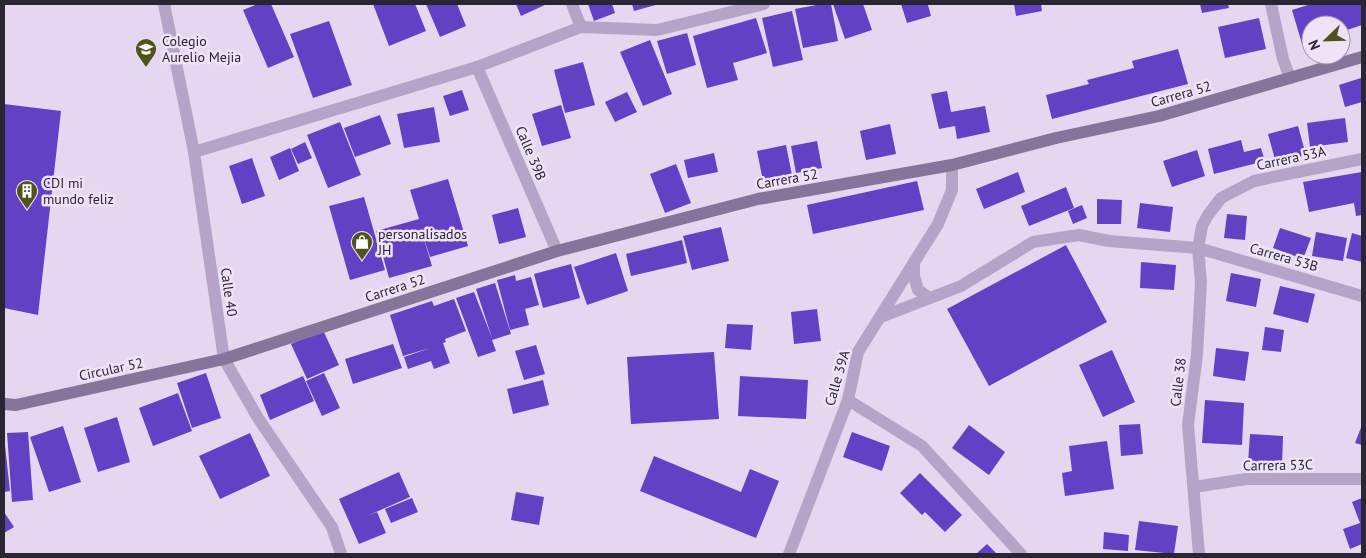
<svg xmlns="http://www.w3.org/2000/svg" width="1366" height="558" font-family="'PT Sans',sans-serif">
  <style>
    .building { fill: #6241c5 }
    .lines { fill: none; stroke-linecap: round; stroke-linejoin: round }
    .street { stroke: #b5a4c8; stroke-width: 12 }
    .secondary { stroke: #84759b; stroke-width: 12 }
    .labels { text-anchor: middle; stroke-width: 5; stroke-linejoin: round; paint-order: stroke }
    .poi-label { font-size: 14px; fill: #2a2533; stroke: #efe3f8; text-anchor: start }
    .street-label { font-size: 14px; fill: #2a2533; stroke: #efe3f8 }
  </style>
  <rect width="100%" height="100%" fill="#e5d7f0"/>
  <!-- building -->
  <g class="building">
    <polygon points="258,4 271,4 294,57 268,68 243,10"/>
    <polygon points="373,4 415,4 426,31 389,46"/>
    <polygon points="426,4 457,4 466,26 440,37"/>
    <polygon points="516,4 547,4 521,16"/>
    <polygon points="588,4 612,4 615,13 594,21"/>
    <polygon points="632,4 659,4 634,11"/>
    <polygon points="822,4 831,4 838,41 803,48 795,9"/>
    <polygon points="833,4 863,4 872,30 845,39"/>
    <polygon points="901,4 931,4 928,5 931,16 907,23"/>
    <polygon points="1014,4 1041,4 1042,11 1016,16"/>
    <polygon points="1200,4 1228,4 1229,8 1202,13"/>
    <polygon points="1311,4 1362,4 1362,25 1341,32 1341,25 1311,25 1311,42 1302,44 1292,10"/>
    <polygon points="792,11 803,60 773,67 762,18"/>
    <polygon points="756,18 767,53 733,63 738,80 707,88 693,36"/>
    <polygon points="1259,18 1266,49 1225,58 1218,27"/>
    <polygon points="329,21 352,85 313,98 290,34"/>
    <polygon points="687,33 696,65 667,74 657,41"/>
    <polygon points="650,40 672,94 643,106 620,52"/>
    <polygon points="1178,49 1188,84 1052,119 1046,95 1089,84 1087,80 1134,68 1132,61"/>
    <polygon points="583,62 595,105 565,113 554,70"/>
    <polygon points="1361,78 1362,102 1345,107 1339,85"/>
    <polygon points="462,90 469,110 450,116 443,96"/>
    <polygon points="947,91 951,112 985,106 990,132 957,139 955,126 939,129 931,94"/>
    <polygon points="627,92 637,112 615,122 605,102"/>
    <polygon points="4,104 61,111 38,315 4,308"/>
    <polygon points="561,105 571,138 542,146 532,114"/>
    <polygon points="434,107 440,142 404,148 397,114"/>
    <polygon points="380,115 391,144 355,157 344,128"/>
    <polygon points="1345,118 1348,142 1310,147 1307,123"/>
    <polygon points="340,122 361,175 328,188 307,135"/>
    <polygon points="890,124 896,154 866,160 860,131"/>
    <polygon points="1298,126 1306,155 1276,163 1268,134"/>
    <polygon points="1241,140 1244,152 1261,148 1265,161 1214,174 1208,149"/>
    <polygon points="817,141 822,168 796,173 791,146"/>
    <polygon points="305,142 312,158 298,164 291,149"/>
    <polygon points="786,145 792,175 763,181 757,151"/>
    <polygon points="290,148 299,171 279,180 270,157"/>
    <polygon points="1197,150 1205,176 1172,187 1163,161"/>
    <polygon points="714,153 718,172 688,178 684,160"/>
    <polygon points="252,158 265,196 242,204 229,166"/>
    <polygon points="676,164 691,203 665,213 650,174"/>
    <polygon points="1018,172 1025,192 984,209 976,189"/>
    <polygon points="1362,172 1362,215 1356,216 1354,203 1309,212 1303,182"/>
    <polygon points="448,179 468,246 430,257 421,229 432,266 389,278 376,231 419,219 410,190"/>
    <polygon points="917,181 924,210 813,234 807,205"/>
    <polygon points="1066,187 1074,208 1029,226 1021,206"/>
    <polygon points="364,197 385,270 350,280 329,206"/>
    <polygon points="1097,199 1122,200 1121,224 1097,224"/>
    <polygon points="1140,203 1173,207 1170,232 1137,228"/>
    <polygon points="1082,205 1087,218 1073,224 1068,211"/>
    <polygon points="518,208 526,237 499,244 492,215"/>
    <polygon points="1227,214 1247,216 1245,240 1224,238"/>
    <polygon points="721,227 729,261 692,270 683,236"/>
    <polygon points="1280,228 1311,238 1303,259 1273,248"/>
    <polygon points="1316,232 1347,238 1343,261 1312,256"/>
    <polygon points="1352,233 1362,236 1362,262 1346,258"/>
    <polygon points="682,240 687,263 631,276 626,254"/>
    <polygon points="1066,245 1107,322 989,386 947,309"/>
    <polygon points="616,253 628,291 587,305 574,267"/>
    <polygon points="1141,262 1176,265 1174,290 1140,288"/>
    <polygon points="571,264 580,298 543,308 534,274"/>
    <polygon points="1231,273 1261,279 1256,307 1226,301"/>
    <polygon points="515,275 516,281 531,277 539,305 525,309 529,325 510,330 497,280"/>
    <polygon points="495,283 511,334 492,340 496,351 478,357 456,298 474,292 492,338 476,289"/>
    <polygon points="1280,286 1315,294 1308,323 1273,314"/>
    <polygon points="454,299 466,331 445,339 446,342 443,343 450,363 434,369 431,361 408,369 404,357 430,348 403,356 390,315 432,301 434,306"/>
    <polygon points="817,309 821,341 794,344 791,312"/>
    <polygon points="727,324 753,325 751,350 725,348"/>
    <polygon points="1265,327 1284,330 1281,352 1262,350"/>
    <polygon points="323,330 339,365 307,379 291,344"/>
    <polygon points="393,344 402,368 353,384 345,359"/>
    <polygon points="536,345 545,374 524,380 515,351"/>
    <polygon points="1216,348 1249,352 1245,381 1213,376"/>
    <polygon points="1112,350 1135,402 1103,417 1079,365"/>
    <polygon points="714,352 719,419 631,424 627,357"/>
    <polygon points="206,373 221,418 192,428 177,383"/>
    <polygon points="324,373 340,408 322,416 306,381"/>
    <polygon points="303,376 314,401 270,420 260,395"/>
    <polygon points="740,376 808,380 806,419 738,416"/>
    <polygon points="543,380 549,405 513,414 507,389"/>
    <polygon points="178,393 192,431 153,446 139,408"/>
    <polygon points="1205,400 1244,403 1242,445 1202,443"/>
    <polygon points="117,417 130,462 98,472 84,428"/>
    <polygon points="1140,424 1143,454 1121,456 1119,425"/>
    <polygon points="969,425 1005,452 989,475 952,448"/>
    <polygon points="1362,425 1362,445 1355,443"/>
    <polygon points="63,426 81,482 49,492 30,437"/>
    <polygon points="28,432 33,500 12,502 7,433"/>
    <polygon points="852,432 890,446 882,471 843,457"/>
    <polygon points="250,433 270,476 220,499 199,456"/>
    <polygon points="1250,434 1283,436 1282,465 1248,463"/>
    <polygon points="4,436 10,491 4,492"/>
    <polygon points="1107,441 1114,489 1065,496 1062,473 1072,471 1069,446"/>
    <polygon points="654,456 741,492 750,469 779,481 756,538 640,491"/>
    <polygon points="399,472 410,497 367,516 377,512 386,533 359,544 339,499"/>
    <polygon points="920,473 962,515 945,532 925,512 922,515 900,493"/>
    <polygon points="516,492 544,497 539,525 511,520"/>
    <polygon points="412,498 418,512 391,523 385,509"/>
    <polygon points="1362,498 1362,544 1350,549 1343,529 1360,523 1352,502"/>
    <polygon points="4,512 14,527 4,533"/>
    <polygon points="1139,521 1178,526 1174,554 1135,550"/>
    <polygon points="1104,532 1129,535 1128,551 1103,549"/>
    <polygon points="987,544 997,554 976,554"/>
  </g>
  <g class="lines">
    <!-- street -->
    <g class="street">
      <polyline points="164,4 194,152 224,359 258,418 332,527 341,554"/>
      <polyline points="572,4 581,27"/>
      <polyline points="1271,4 1283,59 1290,78"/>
      <polyline points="477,67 557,251"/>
      <polyline points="194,152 477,67 581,27 657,30 764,4"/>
      <polyline points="914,262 914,276 918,290 928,297"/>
      <polyline points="881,317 961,286 1033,242 1079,235 1109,241 1198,248 1362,296"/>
      <polyline points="848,400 922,446 1021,554"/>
      <polyline points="1194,487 1246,479 1362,479"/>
      <polyline points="789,554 848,400 858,352 938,224 952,190 952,165"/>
      <polyline points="1199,554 1188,425 1197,355 1201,282 1198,248 1202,226 1208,215 1221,198 1254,181 1362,159"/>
    </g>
    <!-- secondary -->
    <polyline class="secondary" points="4,404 16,405 224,359 557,251 758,199 952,165 1056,138 1159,116 1362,57"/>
  </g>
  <!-- icons -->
  <defs>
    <g id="school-pin" transform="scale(1.125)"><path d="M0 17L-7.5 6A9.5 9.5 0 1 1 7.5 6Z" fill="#50541c" stroke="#efe3f8"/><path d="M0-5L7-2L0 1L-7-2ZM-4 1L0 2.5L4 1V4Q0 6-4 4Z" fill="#fff"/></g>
    <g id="building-pin" transform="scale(1.125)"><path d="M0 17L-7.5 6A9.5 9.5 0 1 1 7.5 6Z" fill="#50541c" stroke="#efe3f8"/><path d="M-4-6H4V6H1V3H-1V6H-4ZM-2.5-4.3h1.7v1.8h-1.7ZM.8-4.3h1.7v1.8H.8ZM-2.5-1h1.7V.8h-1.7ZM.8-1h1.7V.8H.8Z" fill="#fff"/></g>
    <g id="shop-pin" transform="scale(1.125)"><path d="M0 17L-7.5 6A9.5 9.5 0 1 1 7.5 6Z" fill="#50541c" stroke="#efe3f8"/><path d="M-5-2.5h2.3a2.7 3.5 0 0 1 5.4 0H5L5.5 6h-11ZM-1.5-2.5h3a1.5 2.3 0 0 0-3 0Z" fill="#fff"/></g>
  </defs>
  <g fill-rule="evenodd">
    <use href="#school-pin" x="146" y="49"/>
    <use href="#building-pin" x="27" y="191"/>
    <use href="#shop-pin" x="362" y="242"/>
  </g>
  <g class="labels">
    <!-- poi labels -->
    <g class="poi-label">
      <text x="162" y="46">Colegio<tspan x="162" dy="16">Aurelio Mejia</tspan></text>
      <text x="43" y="188">CDI mi<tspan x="43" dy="16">mundo feliz</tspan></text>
      <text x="378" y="239">personalisados<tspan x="378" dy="16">JH</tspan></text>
    </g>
    <!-- street labels -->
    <g class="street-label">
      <text transform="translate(1181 94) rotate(-16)" y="5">Carrera 52</text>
      <text transform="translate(531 153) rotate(67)" y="5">Calle 39B</text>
      <text transform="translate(1291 158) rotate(-12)" y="5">Carrera 53A</text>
      <text transform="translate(787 179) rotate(-10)" y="5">Carrera 52</text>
      <text transform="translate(1284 257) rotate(16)" y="5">Carrera 53B</text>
      <text transform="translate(395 288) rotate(-18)" y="5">Carrera 52</text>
      <text transform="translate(229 292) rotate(82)" y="5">Calle 40</text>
      <text transform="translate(111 369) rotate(-12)" y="5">Circular 52</text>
      <text transform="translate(837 378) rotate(-74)" y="5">Calle 39A</text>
      <text transform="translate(1178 382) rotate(-83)" y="5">Calle 38</text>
      <text transform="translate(1278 465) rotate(-1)" y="5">Carrera 53C</text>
    </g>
  </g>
  <!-- border -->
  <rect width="1366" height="558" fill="none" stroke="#2a2533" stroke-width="10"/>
  <!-- north arrow -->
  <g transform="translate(1326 40) rotate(247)"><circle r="24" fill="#efe3f8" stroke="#a097a9"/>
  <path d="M0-4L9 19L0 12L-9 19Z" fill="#50541c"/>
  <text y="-8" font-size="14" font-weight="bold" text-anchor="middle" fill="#2a2533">N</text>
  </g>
</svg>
